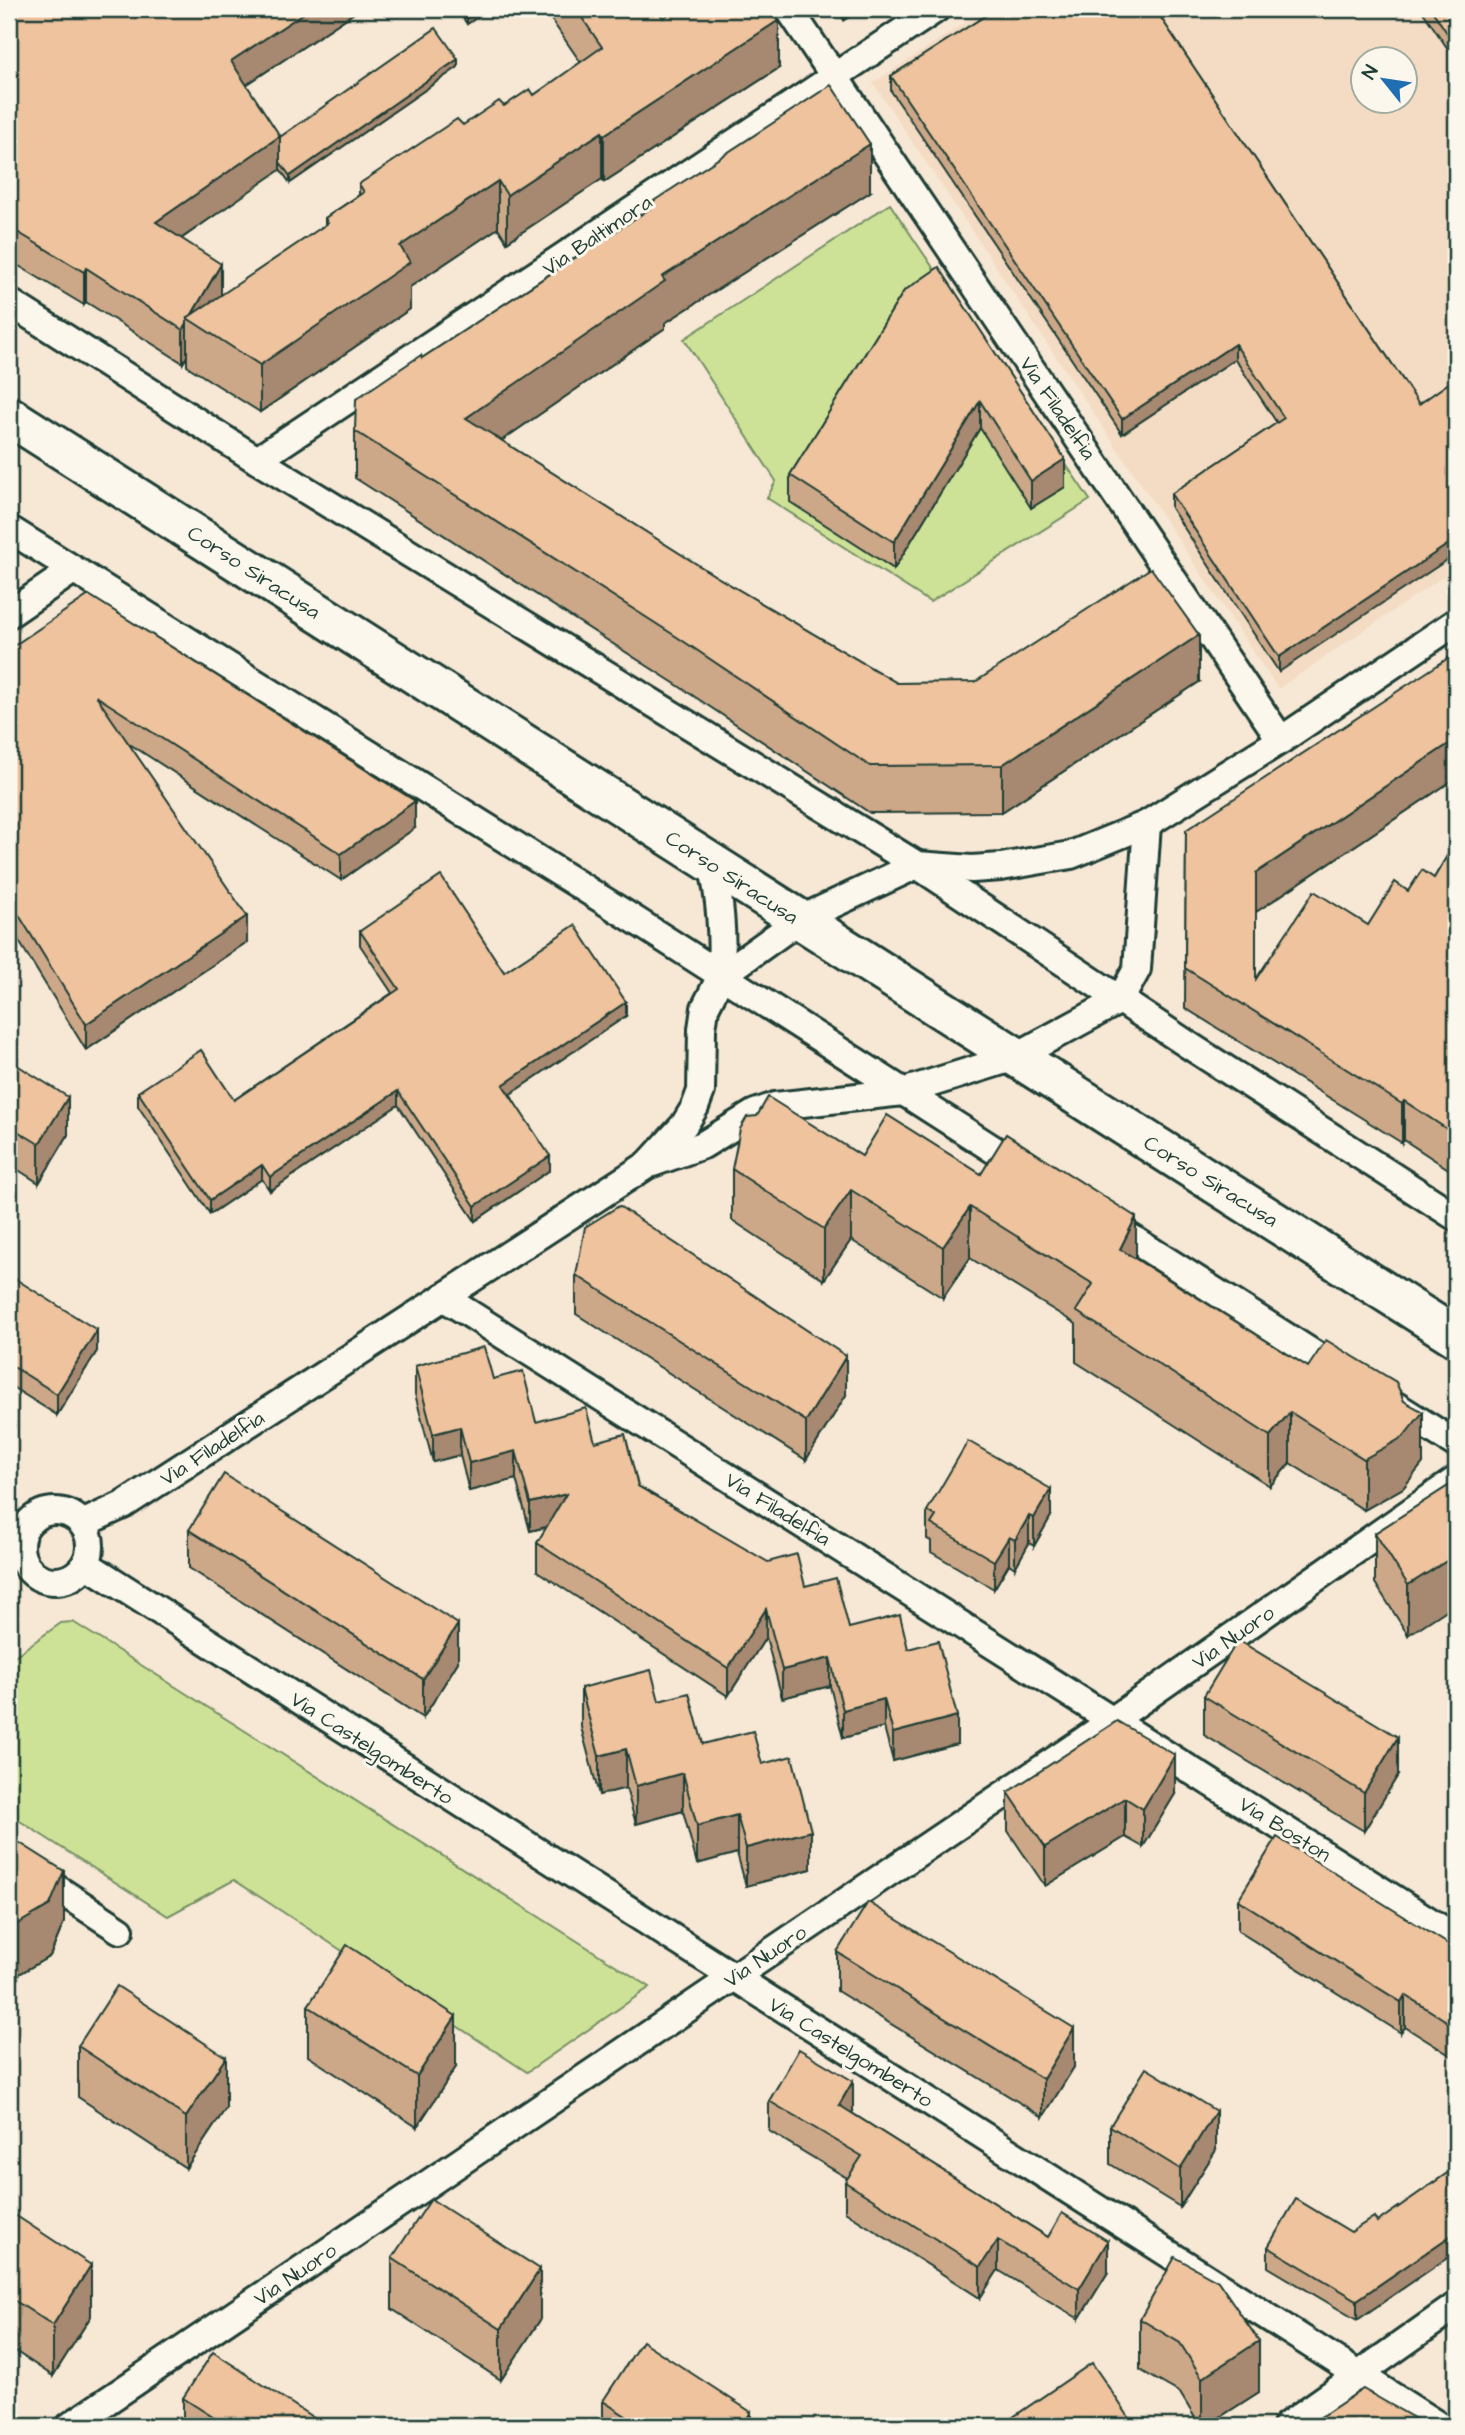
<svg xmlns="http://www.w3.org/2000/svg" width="1465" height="2435" font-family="'Architects Daughter',sans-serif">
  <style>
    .built { fill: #f4dcc4; fill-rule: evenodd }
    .green { fill: #cee297; stroke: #769066; stroke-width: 2 }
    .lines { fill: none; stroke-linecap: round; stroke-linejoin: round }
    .minor-casing { stroke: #1f3d34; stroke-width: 32 }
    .primary-casing { stroke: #1f3d34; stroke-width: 44 }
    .minor { stroke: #fbf7ec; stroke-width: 26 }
    .primary { stroke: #fbf7ec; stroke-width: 38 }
    .wall { fill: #cda888; stroke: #1f3d34; stroke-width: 2 }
    .shaded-wall { fill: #a7886f; stroke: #1f3d34; stroke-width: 2 }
    .building { fill: #eec39e; stroke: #1f3d34; stroke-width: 2 }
    .labels { text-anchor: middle; stroke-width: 6; stroke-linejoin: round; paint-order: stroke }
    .street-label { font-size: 21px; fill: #1f3d34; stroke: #fbf7ec }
  </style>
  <rect width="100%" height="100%" fill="#f7e7d5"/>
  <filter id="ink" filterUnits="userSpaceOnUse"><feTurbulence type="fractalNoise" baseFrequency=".0143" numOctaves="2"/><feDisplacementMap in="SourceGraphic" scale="14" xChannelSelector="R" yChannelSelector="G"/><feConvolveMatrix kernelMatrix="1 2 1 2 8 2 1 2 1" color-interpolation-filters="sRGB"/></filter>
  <g filter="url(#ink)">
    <!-- built -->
    <path class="built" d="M986,9h470v559l-178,121 -405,-606zM1364,60h42v42h-42z"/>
    <!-- green -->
    <g class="green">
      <polygon points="890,204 1090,500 930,602 767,498 776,481 684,339"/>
      <polygon points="73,1622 650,1987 527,2072 234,1880 168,1916 9,1814 9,1660 61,1623"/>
    </g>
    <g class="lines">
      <!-- minor casing -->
      <g class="minor-casing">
        <g id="minor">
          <polyline points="789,9 1281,740"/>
          <polyline points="9,302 257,460 917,865 1190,1046 1456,1217"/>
          <polyline points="257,460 936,9"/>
          <polyline points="9,529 635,920 1024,1169"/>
          <polyline points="9,614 73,570"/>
          <path d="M712,864c9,37 11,73 9,112"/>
          <polyline points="651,1161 684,1125 695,1107 701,1091 702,1029 705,1008 721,976 799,920 917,865 972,869 1001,867 1071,855 1147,824 1281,740 1456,622"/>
          <polyline points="1106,1222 1345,1374"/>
          <polyline points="443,1297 1456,1938"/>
          <polyline points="1393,1404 1456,1444"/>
          <circle cx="55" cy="1546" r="35"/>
          <polyline points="84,1523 123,1505 647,1165 703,1145 755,1113 775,1106 903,1092 1015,1057 1120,1000 1137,969 1147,824"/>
          <polyline points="86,1564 1439,2426"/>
          <polyline points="9,1857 120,1930"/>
          <polyline points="70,2426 1083,1741 1456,1480"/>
          <polyline points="1286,2426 1456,2306"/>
        </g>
      </g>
      <!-- primary casing -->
      <g class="primary-casing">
        <polyline id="primary" points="9,416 1456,1337"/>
      </g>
      <!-- minor -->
      <use href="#minor" class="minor"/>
      <!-- primary -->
      <use href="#primary" class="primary"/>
    </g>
    <!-- wall -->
    <g class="wall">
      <polygon points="9,9 360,9 246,85 280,137 458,67 290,183 280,169 181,239 221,296 325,226 325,218 359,195 359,184 463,125 504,106 534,95 581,63 544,9 657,9 663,18 779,68 604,182 602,179 507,242 498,228 410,287 410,309 260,412 187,366 187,356 183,363 86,302 84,305 9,260"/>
      <polygon points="457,9 490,9 467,24"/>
      <polygon points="837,9 861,9 844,20"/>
      <polygon points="996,9 1175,9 1161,18 1419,404 1279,672 1171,508 1171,494 1277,423 1235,359 1122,434 891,91 891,76"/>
      <polygon points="1421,9 1456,9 1456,61"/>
      <polygon points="870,192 665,323 665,328 501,441 717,577 897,683 1199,682 1002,812 870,813 677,685 355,478 355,431 422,358 652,207 652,202"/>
      <polygon points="904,291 1065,487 1031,508 980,428 894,569 790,502 790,475"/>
      <polygon points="9,649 415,828 341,880 128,743 247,942 86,1050 9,925"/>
      <polygon points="1456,778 1256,912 1256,979 1368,925 1408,891 1434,878 1456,841 1456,1174 1404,1140 1402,1143 1185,1008 1186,830"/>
      <polygon points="360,931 504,972 626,1016 510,1094 550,1170 475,1221 398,1105 270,1191 262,1179 210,1214 138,1106 138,1092 234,1100 392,993 360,945"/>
      <polygon points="9,1060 68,1135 39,1183 9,1164"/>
      <polygon points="862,1156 981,1174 1136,1259 1423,1463 1403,1488 1364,1510 1290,1463 1270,1486 1076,1362 1076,1324 970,1258 943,1298 851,1240 824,1280 732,1220 732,1169"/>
      <polygon points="9,1275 97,1351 57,1415 9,1385"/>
      <polygon points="576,1275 846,1395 806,1460 576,1314"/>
      <polygon points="415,1366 493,1379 536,1422 595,1442 638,1486 805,1586 849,1628 908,1649 957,1744 893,1761 884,1727 843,1738 830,1686 782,1698 766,1637 728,1696 537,1571 537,1543 547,1527 530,1531 516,1479 469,1491 460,1455 433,1462 415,1394"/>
      <polygon points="1456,1481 1408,1635 1375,1583 1375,1533"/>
      <polygon points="927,1511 1051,1516 1034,1546 1029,1543 1015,1568 1009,1564 994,1589 931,1552 931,1541 927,1539"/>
      <polygon points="189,1530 458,1662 423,1718 189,1568"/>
      <polygon points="581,1688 703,1744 762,1764 811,1869 746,1886 737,1853 697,1864 683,1811 636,1824 626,1788 599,1795 581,1727"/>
      <polygon points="1204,1696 1398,1775 1364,1831 1204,1735"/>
      <polygon points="1008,1792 1175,1794 1143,1847 1125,1837 1045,1886 1008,1831"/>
      <polygon points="9,1836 64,1922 50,1956 14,1977 9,1973"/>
      <polygon points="1238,1900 1456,1949 1456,2059 1405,2027 1401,2033 1238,1931"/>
      <polygon points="837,1952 1074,2067 1043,2117 837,1991"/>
      <polygon points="308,2006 456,2067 417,2127 308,2056"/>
      <polygon points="78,2046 226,2108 186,2168 78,2097"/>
      <polygon points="769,2101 853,2111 852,2113 1048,2237 1108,2272 1079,2319 998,2270 980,2298 845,2212 845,2182 847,2178 769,2131"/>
      <polygon points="1110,2126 1216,2150 1180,2207 1110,2164"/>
      <polygon points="9,2211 91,2316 53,2376 9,2347"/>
      <polygon points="1377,2222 1357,2320 1268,2267 1268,2247 1351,2232"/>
      <polygon points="392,2258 540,2320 501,2380 392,2309"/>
      <polygon points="1140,2319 1259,2341 1259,2392 1206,2426 1200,2426 1180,2393 1140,2370"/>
      <polygon points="183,2398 326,2426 183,2426"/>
      <polygon points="603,2401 751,2426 603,2426"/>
    </g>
    <!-- shaded-wall -->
    <g class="shaded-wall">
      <polygon points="310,9 360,9 231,95 231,61"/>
      <polygon points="467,9 490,9 467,24"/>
      <polygon points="844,9 861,9 844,20"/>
      <polygon points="1154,9 1175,9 1154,22"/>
      <polygon points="779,20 779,68 604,182 604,135"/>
      <polygon points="458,59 458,67 290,183 290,176"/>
      <polygon points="602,132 602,179 507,242 507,195"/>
      <polygon points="280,136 280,170 156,256 156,222"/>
      <polygon points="870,144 870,192 665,323 665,328 466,465 466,418 662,277"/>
      <polygon points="498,181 498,228 410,287 410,309 260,412 260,365 400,246"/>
      <polygon points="221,264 221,298 189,320"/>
      <polygon points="86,268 86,302 84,305 84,272"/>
      <polygon points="187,323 187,356 183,363 183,330"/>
      <polygon points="1235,344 1235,359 1122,434 1122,419"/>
      <polygon points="980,401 980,428 894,569 894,542"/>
      <polygon points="1065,459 1065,487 1031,508 1031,481"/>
      <polygon points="1456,539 1456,554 1279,672 1279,657"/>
      <polygon points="1199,635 1199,682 1002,812 1002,765"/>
      <polygon points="1456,739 1456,778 1256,912 1256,873"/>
      <polygon points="415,801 415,828 341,880 341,854"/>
      <polygon points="247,916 247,942 86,1050 86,1024"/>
      <polygon points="626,1002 626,1016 503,1099 503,1085"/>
      <polygon points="398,1091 398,1105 270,1191 270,1177"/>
      <polygon points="68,1097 68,1135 39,1183 39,1144"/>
      <polygon points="1404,1101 1404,1140 1402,1143 1402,1104"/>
      <polygon points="550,1156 550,1170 475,1221 475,1206"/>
      <polygon points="262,1165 262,1179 210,1214 210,1200"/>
      <polygon points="851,1190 851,1240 824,1280 824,1229"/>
      <polygon points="970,1207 970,1258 943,1298 943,1247"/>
      <polygon points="1136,1217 1136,1268 1120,1249"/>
      <polygon points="97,1330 97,1351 57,1415 57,1394"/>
      <polygon points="846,1356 846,1395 806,1460 806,1421"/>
      <polygon points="1290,1412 1290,1463 1270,1486 1270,1436"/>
      <polygon points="1423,1412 1423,1463 1403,1488 1364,1510 1364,1459"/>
      <polygon points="460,1427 460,1455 433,1462 433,1434"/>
      <polygon points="516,1451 516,1479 469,1491 469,1463"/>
      <polygon points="1051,1489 1051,1516 1034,1546 1034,1518"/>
      <polygon points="566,1494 566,1522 530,1531 530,1503"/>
      <polygon points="1029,1516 1029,1543 1015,1568 1015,1540"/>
      <polygon points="1009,1537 1009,1564 994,1589 994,1561"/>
      <polygon points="1456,1555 1456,1604 1408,1635 1408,1585"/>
      <polygon points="766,1609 766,1637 728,1696 728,1668"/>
      <polygon points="458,1624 458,1662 423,1718 423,1679"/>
      <polygon points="830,1658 830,1686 782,1698 782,1670"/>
      <polygon points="884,1699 884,1727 843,1738 843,1710"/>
      <polygon points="957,1716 957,1744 893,1761 893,1733"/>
      <polygon points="1398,1737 1398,1775 1364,1831 1364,1793"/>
      <polygon points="626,1749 626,1788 599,1795 599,1756"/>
      <polygon points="1175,1755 1175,1794 1143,1847 1143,1809"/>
      <polygon points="683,1773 683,1811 636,1824 636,1786"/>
      <polygon points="1125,1798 1125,1837 1045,1886 1045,1847"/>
      <polygon points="737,1815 737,1853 697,1864 697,1826"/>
      <polygon points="811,1831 811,1869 746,1886 746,1848"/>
      <polygon points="64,1871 64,1922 50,1956 14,1977 14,1926"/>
      <polygon points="1405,1995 1405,2027 1401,2033 1401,2002"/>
      <polygon points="456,2016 456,2067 417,2127 417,2076"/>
      <polygon points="1074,2028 1074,2067 1043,2117 1043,2079"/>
      <polygon points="226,2057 226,2108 186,2168 186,2117"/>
      <polygon points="853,2081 853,2111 839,2135 839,2105"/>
      <polygon points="1216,2111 1216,2150 1180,2207 1180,2169"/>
      <polygon points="1456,2232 1456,2252 1357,2320 1357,2300"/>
      <polygon points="998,2240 998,2270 980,2298 980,2267"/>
      <polygon points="1108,2241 1108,2272 1079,2319 1079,2289"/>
      <polygon points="91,2265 91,2316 53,2376 53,2325"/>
      <polygon points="540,2269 540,2320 501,2380 501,2329"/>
      <polygon points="1259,2341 1259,2392 1206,2426 1202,2426 1202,2378"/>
      <polygon points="751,2412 751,2426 742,2426"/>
    </g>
    <!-- building -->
    <g class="building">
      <polygon points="9,9 310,9 231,61 280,136 156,222 221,264 191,316 187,318 187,323 183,330 86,268 84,272 9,227"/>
      <polygon points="576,9 657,9 663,18 677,9 772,9 779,20 604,135 602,132 507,195 498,181 400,246 410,262 260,365 187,318 328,223 325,218 364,192 359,184 457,119 463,125 499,101 504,106 530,89 534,95 602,47"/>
      <polygon points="996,9 1155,9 1419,404 1456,378 1456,539 1279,657 1171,494 1284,418 1235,344 1122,419 891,76"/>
      <polygon points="1431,9 1456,9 1456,46"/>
      <polygon points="436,28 458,59 290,176 280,162 280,137"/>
      <polygon points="831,85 870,144 662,277 665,281 466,418 717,577 897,683 975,682 1151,568 1199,635 1002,765 870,766 677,637 355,431 356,399 421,355 422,358 654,206 652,202"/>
      <polygon points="939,267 1065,459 1031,481 980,401 894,542 790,475 904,291"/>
      <polygon points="89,595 415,801 341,854 96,696 247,916 86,1024 9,899 9,649"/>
      <polygon points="1456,653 1456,739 1256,873 1256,979 1314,891 1368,925 1395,882 1408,891 1422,870 1434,878 1456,841 1456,1135 1404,1101 1402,1104 1185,968 1186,830"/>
      <polygon points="441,876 504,972 575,925 626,1002 503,1085 550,1156 475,1206 398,1091 270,1177 262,1165 210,1200 138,1092 201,1050 234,1100 399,989 360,931"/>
      <polygon points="9,1060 68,1097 39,1144 9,1126"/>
      <polygon points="768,1097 862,1156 887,1115 981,1174 1006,1134 1136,1217 1120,1249 1308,1367 1326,1340 1396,1382 1404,1401 1423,1412 1403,1437 1364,1459 1290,1412 1270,1436 1076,1311 1093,1284 970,1207 943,1247 851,1190 824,1229 732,1169 740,1129 747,1117 757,1116"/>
      <polygon points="619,1206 846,1356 806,1421 576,1275 585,1227"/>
      <polygon points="9,1275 97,1330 57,1394 9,1364"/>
      <polygon points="484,1347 493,1379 523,1371 536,1422 586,1408 595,1442 625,1434 638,1486 768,1562 797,1554 805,1586 836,1578 849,1628 900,1615 908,1649 938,1641 957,1716 893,1733 884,1699 843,1710 830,1658 782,1670 766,1609 728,1668 537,1543 566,1494 530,1503 516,1451 469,1463 460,1427 433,1434 415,1366"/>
      <polygon points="968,1441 1051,1489 1034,1518 1029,1516 1015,1540 1009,1537 994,1561 931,1524 936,1516 927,1511"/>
      <polygon points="224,1474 458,1624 423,1679 189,1530"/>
      <polygon points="1456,1481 1456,1555 1408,1585 1375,1533"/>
      <polygon points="1238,1640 1398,1737 1364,1793 1204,1696"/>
      <polygon points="651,1670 659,1701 689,1693 703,1744 753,1731 762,1764 792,1756 811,1831 746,1848 737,1815 697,1826 683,1773 636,1786 626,1749 599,1756 581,1688"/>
      <polygon points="1117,1721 1175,1755 1143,1809 1125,1798 1045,1847 1008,1792"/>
      <polygon points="9,1836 64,1871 50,1905 14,1926 9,1922"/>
      <polygon points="1277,1837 1456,1949 1456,2027 1405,1995 1401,2002 1238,1900"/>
      <polygon points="868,1902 1074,2028 1043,2079 837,1952"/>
      <polygon points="347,1945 456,2016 417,2076 308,2006"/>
      <polygon points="117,1986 226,2057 186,2117 78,2046"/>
      <polygon points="799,2049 853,2081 839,2105 1048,2237 1062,2213 1108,2241 1079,2289 998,2240 980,2267 845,2182 862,2156 769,2101"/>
      <polygon points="1146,2068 1216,2111 1180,2169 1110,2126"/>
      <polygon points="1456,2167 1456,2232 1357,2300 1268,2247 1296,2199 1351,2232 1374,2217 1377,2222"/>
      <polygon points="431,2199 540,2269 501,2329 392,2258"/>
      <polygon points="9,2211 91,2265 53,2325 9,2297"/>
      <polygon points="1175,2257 1218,2281 1259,2341 1202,2378 1180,2343 1140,2319"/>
      <polygon points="642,2341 751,2412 742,2426 641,2426 603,2401"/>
      <polygon points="213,2352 326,2426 227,2426 183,2398"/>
      <polygon points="1092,2363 1135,2426 1000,2426"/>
      <polygon points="1363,2389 1421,2422 1418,2426 1307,2426"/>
    </g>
  </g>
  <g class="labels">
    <!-- street labels -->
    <g class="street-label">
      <text transform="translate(597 235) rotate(-34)" y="7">Via Baltimora</text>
      <text transform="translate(1058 408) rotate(56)" y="7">Via Filadelfia</text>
      <text transform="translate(254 572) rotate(33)" y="7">Corso Siracusa</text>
      <text transform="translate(732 877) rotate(33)" y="7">Corso Siracusa</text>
      <text transform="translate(1211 1181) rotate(32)" y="7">Corso Siracusa</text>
      <text transform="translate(212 1448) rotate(-33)" y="7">Via Filadelfia</text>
      <text transform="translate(778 1509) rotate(32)" y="7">Via Filadelfia</text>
      <text transform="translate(1233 1637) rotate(-35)" y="7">Via Nuoro</text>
      <text transform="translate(372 1748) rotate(33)" y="7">Via Castelgomberto</text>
      <text transform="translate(1285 1829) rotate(32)" y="7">Via Boston</text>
      <text transform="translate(765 1956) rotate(-34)" y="7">Via Nuoro</text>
      <text transform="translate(851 2052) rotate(32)" y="7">Via Castelgomberto</text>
      <text transform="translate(295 2274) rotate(-34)" y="7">Via Nuoro</text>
    </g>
  </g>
  <!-- margin -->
  <rect width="1465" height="2435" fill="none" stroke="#fbf7ec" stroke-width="35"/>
  <rect x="18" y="18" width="1430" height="2400" fill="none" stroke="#1f3d34" stroke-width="2.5" filter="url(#ink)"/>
  <!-- north arrow -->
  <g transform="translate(1384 80) rotate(300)"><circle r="33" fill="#fbf7ec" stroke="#a3ada2" stroke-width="2"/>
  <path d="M0-5L12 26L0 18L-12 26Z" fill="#1f6fb2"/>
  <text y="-10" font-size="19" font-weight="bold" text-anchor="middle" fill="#1f3d34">N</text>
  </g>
</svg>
